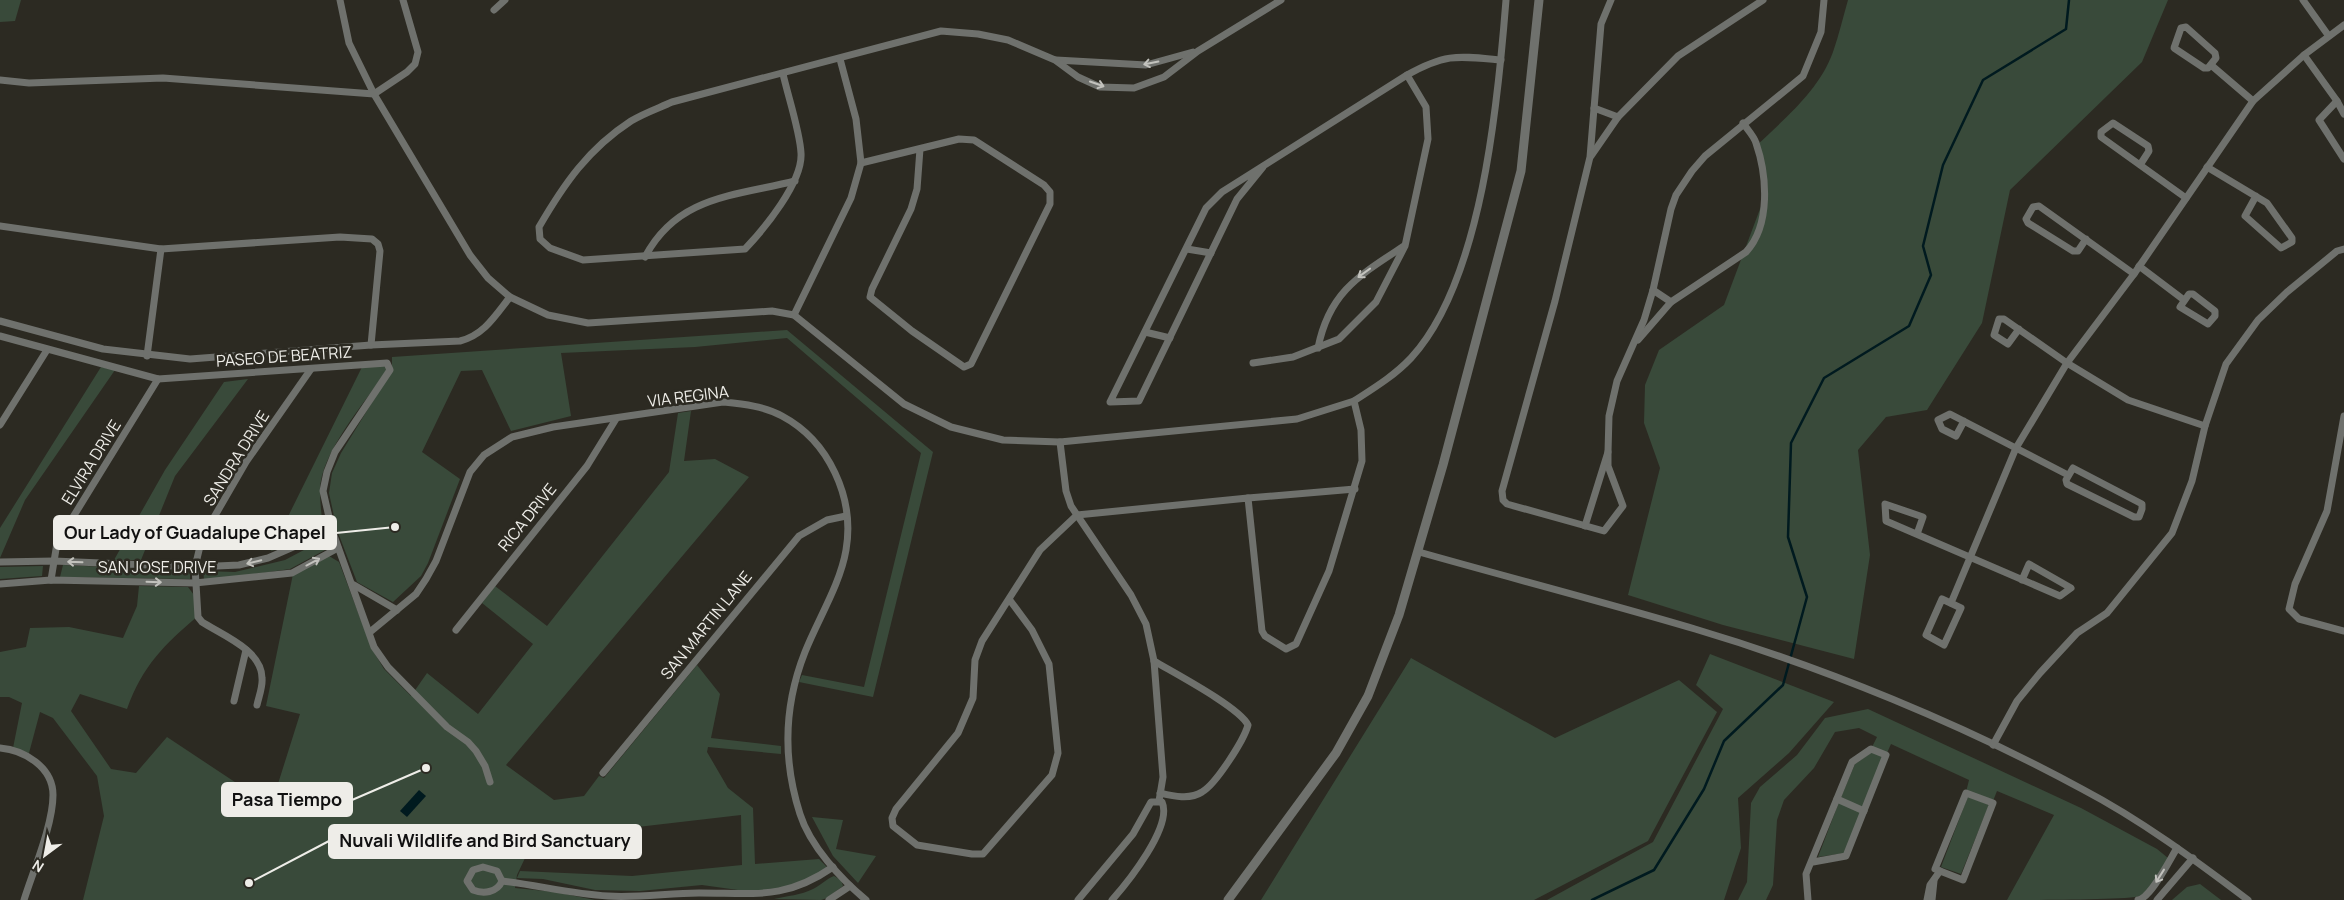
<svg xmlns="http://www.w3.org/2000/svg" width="2344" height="900" font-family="Manrope,sans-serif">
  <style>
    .green { fill: #394a3a }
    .water { fill: #001a1f }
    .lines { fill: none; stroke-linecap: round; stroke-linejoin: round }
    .stream { stroke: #001a1f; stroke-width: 2.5 }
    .minor { stroke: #6f716d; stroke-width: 7 }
    .tertiary { stroke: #6f716d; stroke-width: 9 }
    .oneway { stroke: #c2c2bd }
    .labels { text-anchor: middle; stroke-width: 5; stroke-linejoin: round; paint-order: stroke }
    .street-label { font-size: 16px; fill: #eeede8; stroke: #2c2a22 }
    .leader { fill: none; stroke: #eeede8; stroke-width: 2 }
    .callout-dot { fill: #eeede8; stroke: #2c2a22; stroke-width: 2 }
    .callout { fill: #eeede8; stroke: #eeede8; stroke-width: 2 }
    .callout-label { font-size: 18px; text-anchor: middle; font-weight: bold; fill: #111 }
  </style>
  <rect width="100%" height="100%" fill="#2c2a22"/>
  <!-- green -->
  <g class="green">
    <polygon points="0,0 21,0 15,21 0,22"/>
    <path d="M1848,0h320l-26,62 -132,128 -28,133 -55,87 -41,7 -28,33 12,105 -16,104 -131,-34 -95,-30 32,-127 -16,-45 1,-38 14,-35 65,-45 42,-112 -11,-46c29,-28 64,-56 78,-95 6,-17 10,-35 15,-52z"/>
    <polygon points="787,330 933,452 873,697 799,682 802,675 864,687 921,453 787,338 695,347 561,353 571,416 511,431 482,370 461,371 422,452 460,479 428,563 421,576 393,602 357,582 337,530 329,493 332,473 341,453 392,370 392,357"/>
    <path d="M380,365l6,2v4c-21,32 -66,82 -66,120 0,13 2,26 3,39l-22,12 -30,9 91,-184z"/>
    <polygon points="101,367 115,370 25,500 0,558 0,528"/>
    <polygon points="248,379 175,476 141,560 114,560 165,470 224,382"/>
    <path d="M691,411l-7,50 31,-2 34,18 -243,288 48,35 30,-4 15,-20 5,2 93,-113 23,29 -9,44 70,8v8l-73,-7 -1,5 21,36 25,20 2,56 64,-5 9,9 -37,21 -46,2 -43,-6 -62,6 -45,-1 -52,-11 -26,-1 3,-7 112,5 110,-11 -1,-50 -207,24 -17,36 -2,13 40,4 40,8h-512l21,-84 -7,-40 -44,-58 -13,-6 -11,41 -16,-5 9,-45 -13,-6h-9v-45l26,-5 4,-19 39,-1 54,11 14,-32 2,-20 49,1 6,8 4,21c-34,29 -55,49 -71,93l-47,-15 -9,17 40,58 25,4 31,-36 104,69 29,-92 -34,-8 27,-132 36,-18 10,6 33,87 12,20 27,27 16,-23 51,41 55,-70 -51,-41 13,-17 52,40 122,-154 9,-59z"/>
    <polygon points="319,542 325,550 290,569 235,577 204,579 203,571 235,572 285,560"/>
    <polygon points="63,565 190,571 190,579 60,577"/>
    <polygon points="43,566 42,576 0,579 0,567"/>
    <polygon points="1710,654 1834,702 1789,753 1738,798 1741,848 1724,900 1547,900 1653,842 1723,709 1696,685"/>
    <polygon points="1411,658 1555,738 1679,680 1717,712 1648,841 1534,900 1261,900"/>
    <path d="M1868,709l213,99 76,41 11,9c-7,12 -14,29 -27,38 -13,4 -112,4 -134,4l47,-85 -57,-24 -4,10 -27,-9 3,-12 -78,-36 -4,9 -15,-6 5,-10 -18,-9 -24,4 -21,36 -30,32 -7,20 -4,65 -7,15h-28l9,-18 4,-79 9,-16 37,-32 28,-37z"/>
    <polygon points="1872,752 1883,757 1862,808 1841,797 1855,764"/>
    <polygon points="1968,796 1989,805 1961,874 1941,867"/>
    <polygon points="1839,802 1861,813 1845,853 1818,857"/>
    <polygon points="812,817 843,820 836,849 876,856 858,883 833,856"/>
    <path d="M834,876l7,4 2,6 -16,12 -6,2 -47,-1c13,-3 27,-4 39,-10 8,-4 13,-10 21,-13z"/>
    <polygon points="2200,884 2221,900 2172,900 2187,887"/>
  </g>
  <!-- water -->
  <polygon class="water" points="419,790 426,796 407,817 400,811"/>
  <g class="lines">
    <!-- stream -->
    <polyline class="stream" points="1592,900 1654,870 1704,789 1724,741 1783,685 1807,597 1788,537 1791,443 1824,378 1909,326 1931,275 1923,246 1943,165 1983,80 2066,29 2069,0"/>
    <!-- minor -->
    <g class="minor">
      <polyline points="340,0 349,43 374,94 470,255 488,278 510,297 548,315 588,323 772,311 794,315 904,404 951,427 1003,440 1060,442 1297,419 1354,401"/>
      <polyline points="2303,0 2328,35"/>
      <polyline points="494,10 505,0"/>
      <polygon points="2186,27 2215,53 2216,58 2208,68 2204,68 2174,48 2181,28"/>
      <polyline points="2304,55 2337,101 2344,114"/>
      <polyline points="1056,60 1146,65 1193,52"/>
      <polyline points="2211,65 2253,101"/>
      <path d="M783,74c5,22 17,58 18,79 2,29 -37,76 -56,96l-162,11 -33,-12 -10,-9 -1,-12c25,-43 49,-78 92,-106 13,-8 28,-13 41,-19l269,-71 37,3 30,6 47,20 23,17 22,10 34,1 30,-11 34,-26 83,-51"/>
      <polyline points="0,80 29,83 163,78 374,94 407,72 415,64 418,52 403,0"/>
      <polyline points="2337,101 2319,120 2344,159"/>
      <polyline points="1594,108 1618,117"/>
      <polyline points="1591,156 1618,117 1678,56 1763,0"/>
      <polyline points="861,163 959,139 974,140 1044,185 1050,192 1050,204 971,364 964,367 912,331 870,297 872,289 911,209 917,189 920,149"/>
      <polyline points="2140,165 2149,151 2148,146 2113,123 2101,132 2101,137 2186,198"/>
      <polyline points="1263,167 1237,199 1139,401 1110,402 1206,208 1222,192 1407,75"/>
      <polyline points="2207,167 2267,203 2292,238 2292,242 2281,248 2245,216 2256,196"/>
      <polyline points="0,226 161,249 340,237 372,239 378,244 380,251 371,345"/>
      <polyline points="2086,239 2078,251 2073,251 2028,223 2026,219 2033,207 2039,206 2134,274"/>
      <polyline points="1187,249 1211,253"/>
      <path d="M645,257c32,-61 89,-61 150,-76"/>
      <polyline points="2139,266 2184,300"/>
      <polyline points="1653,290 1671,302"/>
      <polygon points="2189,294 2193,294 2215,311 2215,316 2208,324 2180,307"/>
      <polyline points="794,315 851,198 861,163 856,119 840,59"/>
      <path d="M0,321l103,28 87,10 181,-14 89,-4c24,-6 35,-25 50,-44"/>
      <polyline points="2019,329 2008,344 1994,335 1999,319 2004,319 2067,363 2128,400 2205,426"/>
      <polyline points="1145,332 1170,338"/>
      <polyline points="0,336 158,379 387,363 390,370 335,452 327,472 323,491 332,530 374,647 388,667 447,727 468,742 476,751 485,766 490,782"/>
      <path d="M1638,340l33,-38 75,-50c25,-27 21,-77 10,-109 -2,-7 -9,-14 -13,-20"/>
      <path d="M1318,348c11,-56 42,-73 86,-102"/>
      <polyline points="147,356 161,249"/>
      <path d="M1253,363l40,-6 46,-18 37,-37 29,-56 23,-107 -2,-32 -19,-32c39,-22 51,-19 94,-15"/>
      <polyline points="2344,416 2327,511 2295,584 2289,609 2299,619 2344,631"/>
      <path d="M1964,421l-8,15 -14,-7 -4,-9 12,-6c39,20 79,41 118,61"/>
      <polyline points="0,425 47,350"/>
      <polyline points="1060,442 1066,491 1071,506 1131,595 1146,624 1154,661 1163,777 1159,801"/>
      <polyline points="1608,452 1608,466 1623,506 1604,531 1507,504 1503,500 1502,491 1555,301 1590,157 1601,24 1611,0"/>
      <polygon points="2073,468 2142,504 2142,509 2139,517 2134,517 2067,484 2066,480"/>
      <polyline points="1248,498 1355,489"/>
      <polyline points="1585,526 1608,452 1609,416 1617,381 1644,320 1653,290 1671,209 1676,195 1692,171 1705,156 1803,76 1821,32 1824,0"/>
      <polyline points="1917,534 1923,517 1885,504 1886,521 2060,596 2071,588 2029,564 2022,580"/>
      <path d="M1419,552c92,26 185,50 276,77 131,39 267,95 387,160 59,31 113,71 166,111"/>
      <polyline points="0,562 54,561 195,567 239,565 268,558 332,530"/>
      <polyline points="51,580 57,543 158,379"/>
      <polyline points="0,584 51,580 195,583 292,573 338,548"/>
      <polyline points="354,585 397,610"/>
      <path d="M1009,599l23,31 17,34 9,89 -6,22 -69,79h-11l-55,-9 -24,-19 -1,-8 4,-9 62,-76 15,-35 2,-38 7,-19 58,-91 37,-35 171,-17 14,133 3,5 21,13 10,-5 33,-73 33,-110 -1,-31 -7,-29c20,-13 40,-25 57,-43 71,-77 87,-256 95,-358"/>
      <polygon points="1942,599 1961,608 1944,645 1926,635"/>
      <polyline points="1951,603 2016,448 2067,363 2134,274 2253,101 2304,55 2344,25"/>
      <polyline points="456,630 587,466 616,419"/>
      <path d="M370,632l46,-38 10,-15 10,-18 34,-89 14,-17 28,-18 41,-10 170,-25c20,2 41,4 59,14 47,25 73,82 64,134 -6,35 -28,69 -41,102 -21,53 -23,106 -5,162 10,32 41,65 66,86"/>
      <path d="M1154,661c20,12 85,46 94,64 -4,15 -32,59 -46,67 -12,8 -29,4 -42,1"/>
      <polyline points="234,701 246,650"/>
      <path d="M257,705c2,-9 6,-19 5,-27 0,-28 -40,-43 -60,-56l-4,-5 -3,-50 7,-29 44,-76 65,-93"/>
      <polyline points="1993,745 2017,701 2040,673 2077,633 2107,613 2172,533 2192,481 2205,426 2226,364 2258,320 2287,292 2337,251 2344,249"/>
      <path d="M0,748c24,2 53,19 53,47 0,30 -20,76 -29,105"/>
      <polyline points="603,773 799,536 827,520 846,516"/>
      <polygon points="1966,793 1993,803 1963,880 1935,869"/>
      <polyline points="1837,799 1864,811"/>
      <path d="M483,867l14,4 5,10c-5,12 -19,13 -29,9l-6,-9 6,-11z"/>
      <path d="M502,881c35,4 70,13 106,15 30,2 61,-3 91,-3 57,0 86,7 134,-26"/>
      <polyline points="829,900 850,886"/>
      <path d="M1078,900l55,-66 18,-32h11c11,24 -34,80 -50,98"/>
      <polyline points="1808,900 1806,874 1852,762 1871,749 1886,755 1846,856 1813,862"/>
      <polyline points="1927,900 1930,885 1940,871"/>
      <polyline points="1932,900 1934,881"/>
      <path d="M2138,900c13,-2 32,-41 39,-52"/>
      <polyline points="2157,900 2193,858"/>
    </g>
    <!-- tertiary -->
    <polyline class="tertiary" points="1228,900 1336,753 1368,696 1399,615 1443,465 1521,171 1539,0"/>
  </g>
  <!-- one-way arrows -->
  <defs><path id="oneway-shaft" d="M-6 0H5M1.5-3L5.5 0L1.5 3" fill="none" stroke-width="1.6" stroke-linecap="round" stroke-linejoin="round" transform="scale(1.25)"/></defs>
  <g class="oneway">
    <use href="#oneway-shaft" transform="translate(1151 63) rotate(169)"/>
    <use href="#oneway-shaft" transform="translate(1097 84) rotate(19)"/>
    <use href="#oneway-shaft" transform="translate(1364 273) rotate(144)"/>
    <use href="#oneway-shaft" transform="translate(75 562) rotate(-178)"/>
    <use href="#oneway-shaft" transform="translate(254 562) rotate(166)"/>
    <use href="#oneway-shaft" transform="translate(313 562) rotate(-28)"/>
    <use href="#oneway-shaft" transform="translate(154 582) rotate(2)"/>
    <use href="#oneway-shaft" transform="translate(2160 876) rotate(122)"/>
  </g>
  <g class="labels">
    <!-- street labels -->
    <g class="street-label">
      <text transform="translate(284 356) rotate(-4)" y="6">PASEO DE BEATRIZ</text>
      <text transform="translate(688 396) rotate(-7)" y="6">VIA REGINA</text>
      <text transform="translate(236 458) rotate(-58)" y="6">SANDRA DRIVE</text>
      <text transform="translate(91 462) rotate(-58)" y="6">ELVIRA DRIVE</text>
      <text transform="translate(527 517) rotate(-51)" y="6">RICA DRIVE</text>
      <text x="157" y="573">SAN JOSE DRIVE</text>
      <text transform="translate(706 625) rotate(-51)" y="6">SAN MARTIN LANE</text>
    </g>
  </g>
  <!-- callouts -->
  <path class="leader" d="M395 527L336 533M426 768L352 800M249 883L329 841"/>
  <g class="callout-dot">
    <circle cx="395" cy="527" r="5"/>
    <circle cx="426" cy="768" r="5"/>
    <circle cx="249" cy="883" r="5"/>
  </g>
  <g class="callout">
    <rect x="54" y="516" width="282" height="33" rx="5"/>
    <rect x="222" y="783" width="130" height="33" rx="5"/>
    <rect x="329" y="825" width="312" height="33" rx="5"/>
  </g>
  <g class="callout-label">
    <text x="195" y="539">Our Lady of Guadalupe Chapel</text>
    <text x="287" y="806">Pasa Tiempo</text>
    <text x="485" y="847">Nuvali Wildlife and Bird Sanctuary</text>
  </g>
  <!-- north arrow -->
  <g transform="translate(45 855) rotate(212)" stroke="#2c2a22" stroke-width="4" paint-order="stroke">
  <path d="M0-4L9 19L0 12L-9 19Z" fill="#eeede8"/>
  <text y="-8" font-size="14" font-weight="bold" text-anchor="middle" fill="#eeede8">N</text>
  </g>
</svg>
